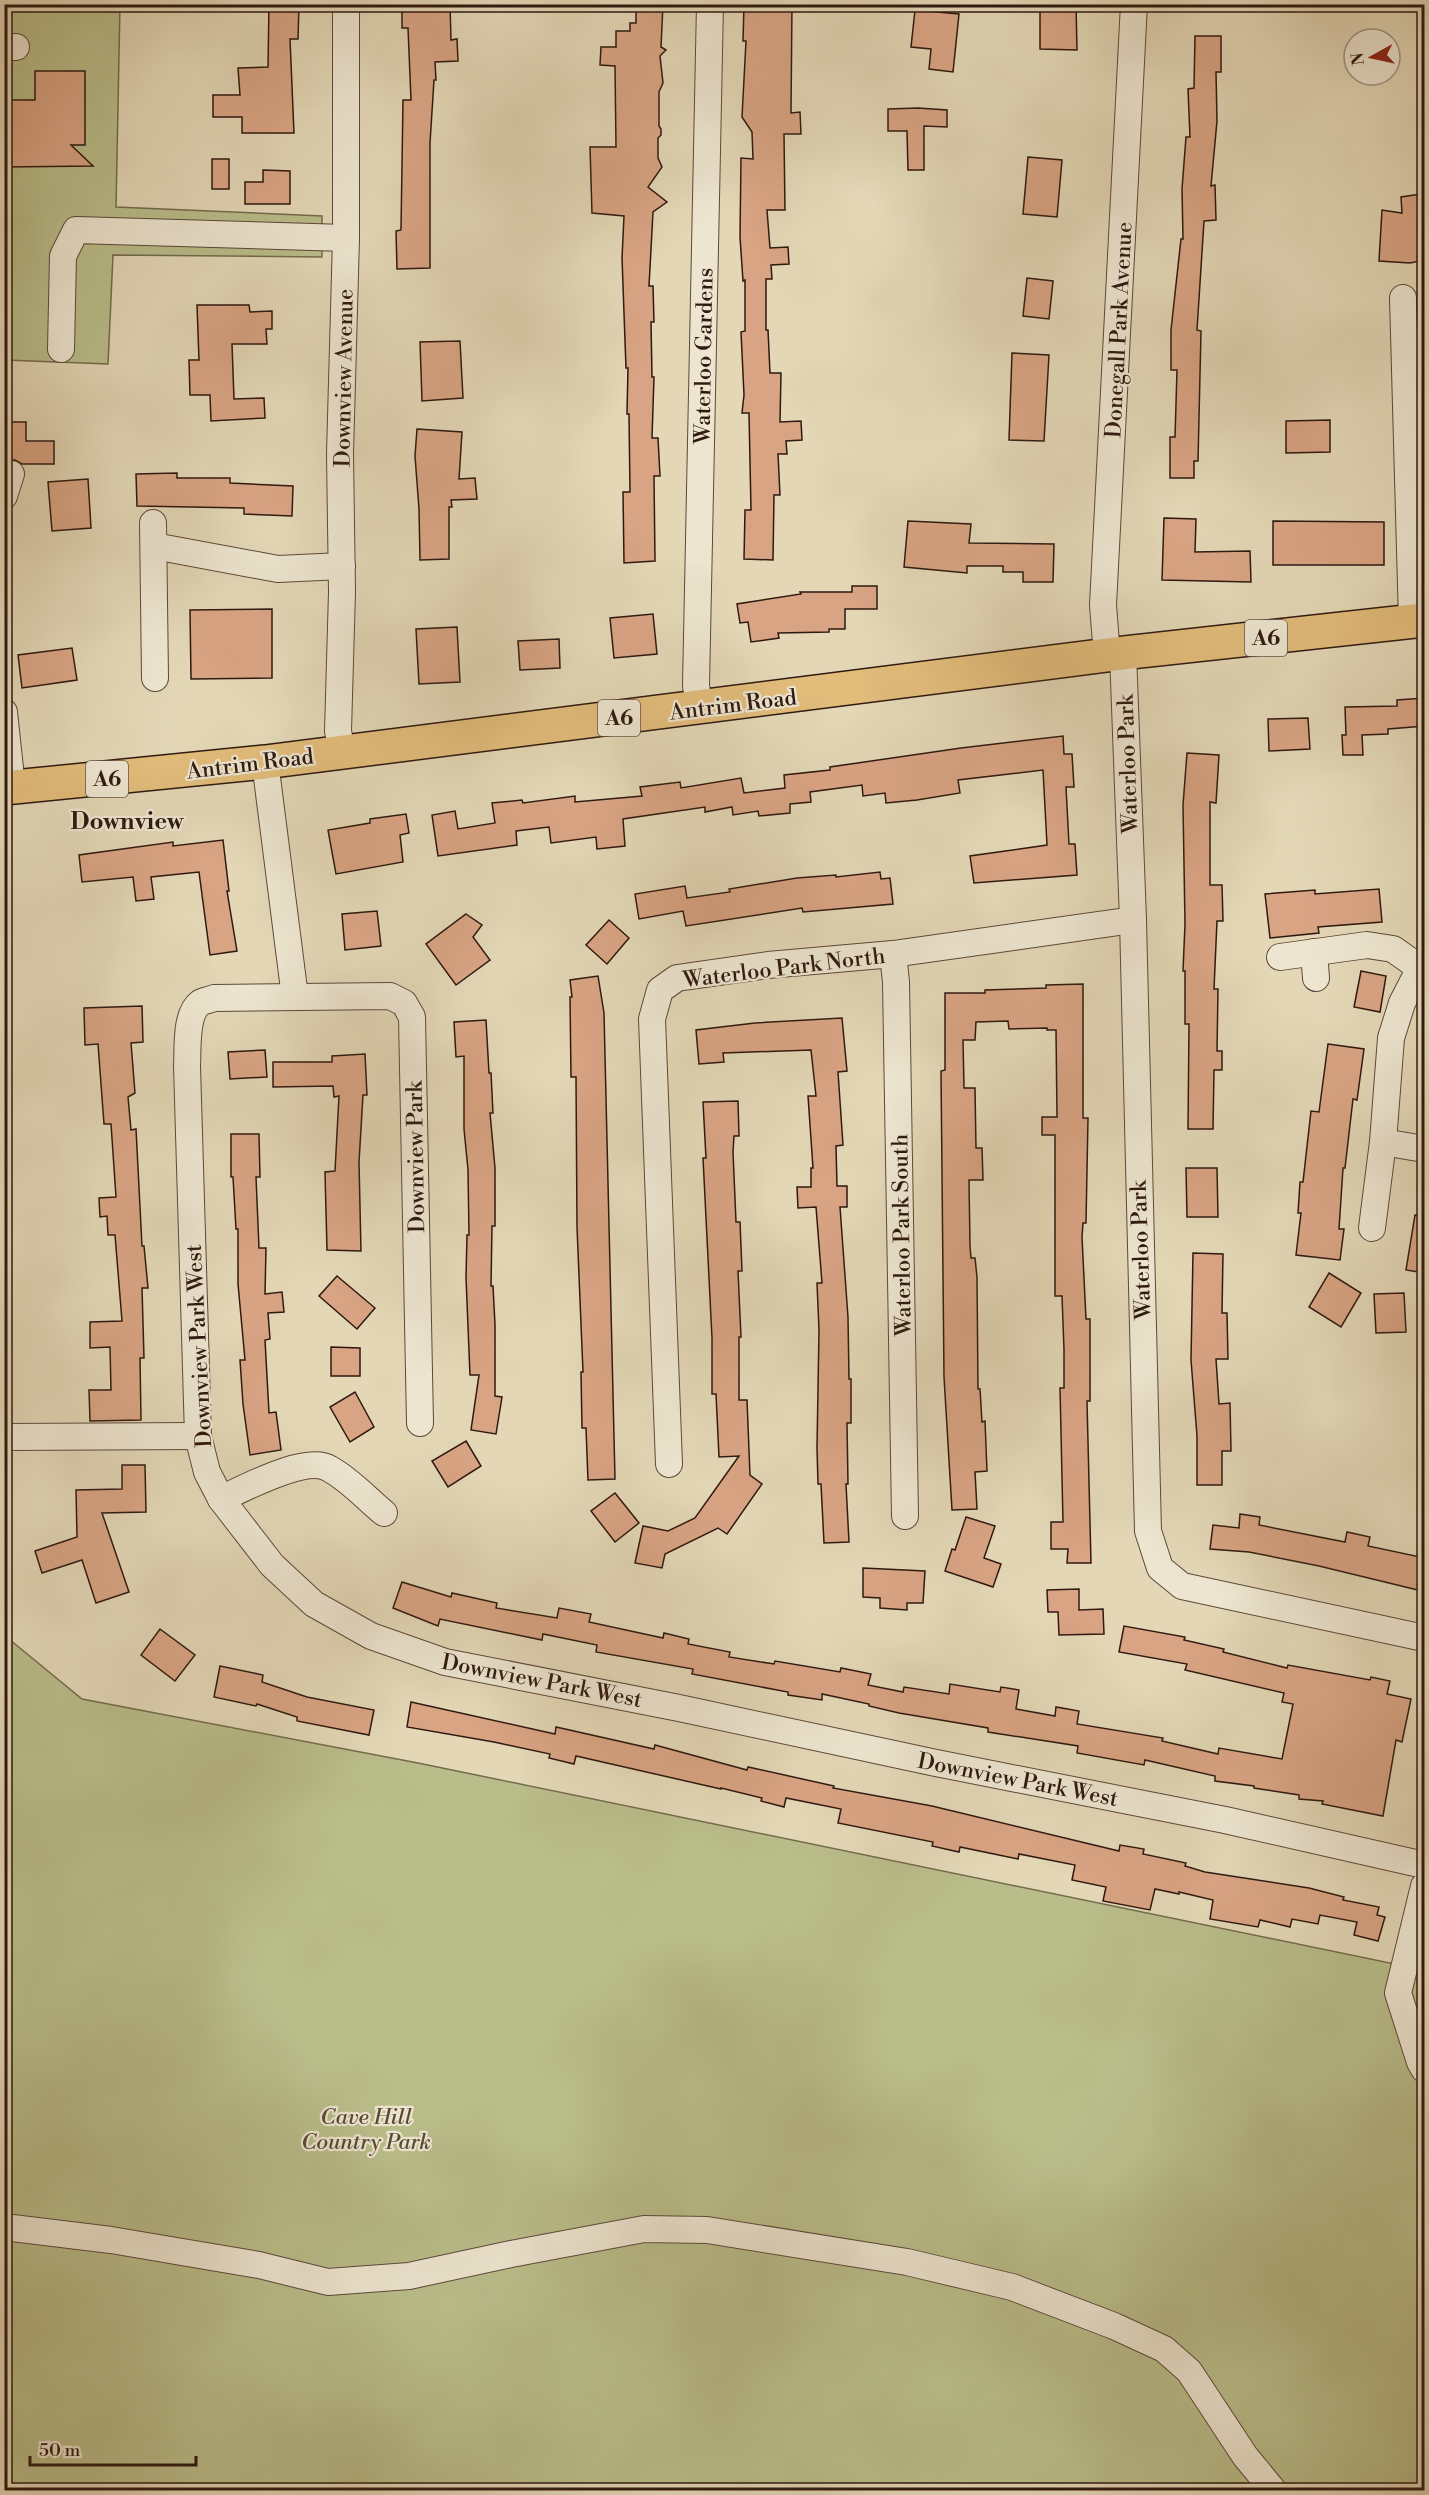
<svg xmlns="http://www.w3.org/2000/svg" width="1429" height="2495" font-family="'Libre Bodoni',serif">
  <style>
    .green { fill: #b9bd8a; stroke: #746b4d; stroke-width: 1.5 }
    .building { fill: #d9a484; stroke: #2f1910; stroke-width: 1.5 }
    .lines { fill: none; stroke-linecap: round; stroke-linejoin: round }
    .minor-casing { stroke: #5c483a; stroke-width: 28 }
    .major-casing { stroke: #2f1910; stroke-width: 36 }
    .minor { stroke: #ede5d0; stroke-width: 26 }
    .major { stroke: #e2bc7b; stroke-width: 33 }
    .labels { text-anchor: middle; stroke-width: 4.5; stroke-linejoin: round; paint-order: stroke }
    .shield { fill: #ede5d0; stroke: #68564a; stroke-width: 1.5 }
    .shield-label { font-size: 21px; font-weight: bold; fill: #2f1910 }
    .street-label { font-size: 22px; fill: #2f1910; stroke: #ede5d0 }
    .park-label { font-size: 22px; font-style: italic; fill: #584a35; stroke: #ede5d0 }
    .neighbourhood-label { font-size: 24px; font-weight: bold; fill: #2f1910; stroke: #ede5d0 }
  </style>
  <rect width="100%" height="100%" fill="#e3d7b6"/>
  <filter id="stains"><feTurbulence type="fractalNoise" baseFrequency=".00333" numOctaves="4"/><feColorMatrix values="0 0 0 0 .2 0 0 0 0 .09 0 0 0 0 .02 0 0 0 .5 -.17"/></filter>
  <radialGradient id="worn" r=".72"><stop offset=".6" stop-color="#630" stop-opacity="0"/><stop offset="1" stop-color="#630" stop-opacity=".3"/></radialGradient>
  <!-- green -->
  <g class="green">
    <polygon points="5,5 120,5 116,207 322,216 322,257 113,255 108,364 5,360"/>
    <polygon points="4,1635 82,1699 418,1763 1424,1970 1424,2490 5,2490"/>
  </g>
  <!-- building -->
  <g class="building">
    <polygon points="269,4 299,4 298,39 290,39 294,133 242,133 242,117 213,117 213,95 240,95 238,68 268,67"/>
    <polygon points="402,4 450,4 451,40 457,39 458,61 435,62 436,80 434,80 430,143 430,268 397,269 396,231 401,230 403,100 411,100 408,28 402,28"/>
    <polygon points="636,4 663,4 661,47 666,50 660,56 663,83 659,92 659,126 661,129 661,135 658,138 658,158 662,167 648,187 667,202 653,212 649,286 653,286 654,322 651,322 652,377 654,377 652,438 658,438 660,476 654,476 655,561 624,563 623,492 630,492 629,414 627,414 628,368 626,368 622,258 624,216 592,213 590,147 616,147 615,66 600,65 601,47 616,47 616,31 630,31 630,23 636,23"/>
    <polygon points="744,4 792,4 791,113 800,112 801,134 784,134 785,210 767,210 770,248 788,247 789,264 771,265 772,279 766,279 766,330 768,330 770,373 781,373 780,422 801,421 802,440 786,441 787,454 778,454 780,495 774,495 773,560 744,559 745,510 751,510 749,413 742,413 744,395 741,332 745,331 745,280 743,281 740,237 741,158 753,159 752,132 742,117 746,41 743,41"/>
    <polygon points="1040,4 1076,4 1077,50 1040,49"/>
    <polygon points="915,10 959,14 953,72 929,69 931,49 911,47"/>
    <polygon points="1195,36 1221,36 1221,72 1216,72 1217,121 1211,186 1215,185 1216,220 1204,221 1197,330 1201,331 1198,461 1194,461 1194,478 1170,478 1170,437 1175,437 1177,370 1171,370 1171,330 1181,239 1183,239 1182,189 1186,137 1190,137 1188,89 1194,88"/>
    <polygon points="35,71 85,71 85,145 71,145 93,166 4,167 4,100 35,100"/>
    <polygon points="918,108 947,110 947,127 924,126 924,170 908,170 907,131 888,131 888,109"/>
    <polygon points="1028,157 1062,160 1057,217 1023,214"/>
    <rect x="212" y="159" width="17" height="30"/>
    <polygon points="263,170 290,171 290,204 245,204 245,182 263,182"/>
    <polygon points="1421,194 1425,216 1425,260 1410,263 1379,261 1382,210 1402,213 1401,197"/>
    <polygon points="1027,278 1053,281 1049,319 1023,316"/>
    <polygon points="197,305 249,305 250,312 272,311 272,329 266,329 267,344 232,344 234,399 264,398 265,418 211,421 210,395 190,395 189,360 199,360"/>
    <polygon points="460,341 463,398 422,401 420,342"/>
    <polygon points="1012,353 1049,355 1044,441 1009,440"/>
    <polygon points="1330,420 1330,452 1286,453 1286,421"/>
    <polygon points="4,422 26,422 26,441 54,441 54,464 22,464 15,460 4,461"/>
    <polygon points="417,429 462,432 459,479 475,478 477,499 451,500 452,507 449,507 449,559 420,560 419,509 415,456"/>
    <polygon points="177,473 177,478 230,478 230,483 293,486 292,516 244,514 244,508 137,506 136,474"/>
    <polygon points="88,479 91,528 52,531 48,482"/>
    <polygon points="1164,518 1196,519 1195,552 1250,551 1251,582 1162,580"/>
    <polygon points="908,521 971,524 969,543 1054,544 1053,582 1023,582 1023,572 1003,572 1003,566 967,566 967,573 904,567"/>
    <polygon points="1273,521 1384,522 1384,565 1273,565"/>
    <polygon points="852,586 877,586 877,609 845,609 845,629 829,629 829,632 778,633 779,638 751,642 748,622 740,623 737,604 801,594 800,592 852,592"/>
    <polygon points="272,609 272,678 191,679 190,610"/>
    <polygon points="653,614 657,654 614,658 610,618"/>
    <polygon points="457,627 460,682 419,684 416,629"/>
    <polygon points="559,639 560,668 520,670 518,641"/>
    <polygon points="72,648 77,680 22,688 18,655"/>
    <polygon points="1425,698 1425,726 1388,729 1388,734 1362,735 1363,755 1343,755 1342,735 1346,735 1345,707 1397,706 1397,700"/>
    <polygon points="1308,718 1310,749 1269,751 1268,719"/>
    <polygon points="1063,736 1064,754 1072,754 1074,787 1066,787 1069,844 1075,844 1077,875 974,883 970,856 1047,845 1043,770 958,780 960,793 917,800 886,803 885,793 863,796 862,785 810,792 811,802 790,804 790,813 759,816 758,811 733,815 732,807 705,812 705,807 623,819 625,846 597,849 596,837 551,843 549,827 516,831 517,845 438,856 432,815 455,811 458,829 495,823 492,803 522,800 523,803 575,796 575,802 642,796 640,787 680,782 681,788 741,778 744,793 785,788 784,775 830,770 830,767 961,748"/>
    <polygon points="1187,753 1219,755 1216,803 1210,802 1210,885 1222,885 1223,921 1217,921 1214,989 1218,989 1217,1051 1222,1051 1222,1070 1214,1070 1213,1129 1188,1129 1189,1024 1185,1024 1185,971 1183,971 1185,924 1183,805"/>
    <polygon points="406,814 409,833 400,835 403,862 336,874 328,830 370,823 370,819"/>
    <polygon points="223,840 229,891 227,891 237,951 210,955 199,872 151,877 154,899 136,901 133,877 82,882 79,855 173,842 173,846"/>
    <polygon points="880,872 881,879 890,878 893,904 803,912 802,908 686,926 683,911 639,919 635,894 685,886 687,898 730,892 729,889 797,878 836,875 836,877"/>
    <polygon points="1379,889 1382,922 1318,927 1319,933 1270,938 1265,894 1315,890 1315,894"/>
    <polygon points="377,911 381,946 345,950 342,914"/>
    <polygon points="466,914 482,925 473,937 490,960 456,985 426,944"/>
    <polygon points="609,920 629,938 607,964 586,945"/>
    <polygon points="1361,971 1386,976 1380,1012 1354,1007"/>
    <polygon points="598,976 604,1013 615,1479 588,1480 586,1428 582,1428 581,1372 583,1372 577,1227 576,1077 571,1077 570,997 572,997 570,980"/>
    <polygon points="1083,984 1083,1118 1088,1118 1086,1223 1083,1223 1082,1237 1086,1319 1090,1319 1090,1401 1087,1401 1091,1563 1067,1563 1068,1549 1051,1549 1051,1522 1063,1522 1060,1388 1064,1388 1064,1350 1062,1296 1055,1296 1055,1135 1042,1135 1042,1117 1057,1117 1056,1030 1047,1030 1047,1028 1009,1029 1008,1021 976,1022 975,1040 963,1040 964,1088 975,1088 976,1148 982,1148 983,1180 969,1180 970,1246 971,1258 975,1258 977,1277 978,1389 980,1389 982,1422 985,1421 987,1471 975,1472 977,1509 952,1510 944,1377 941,1071 945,1070 945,993 985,993 985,990 1046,988 1046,985"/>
    <polygon points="142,1006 143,1042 131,1043 135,1093 128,1097 131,1130 136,1129 142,1246 144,1246 148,1288 142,1288 144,1358 140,1358 141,1420 90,1421 89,1390 111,1390 110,1347 90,1348 90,1322 122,1321 115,1235 108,1235 107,1216 100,1217 99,1198 116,1197 111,1124 104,1124 98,1044 85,1045 84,1008"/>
    <polygon points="842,1018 847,1071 838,1072 843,1145 836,1146 837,1186 847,1186 847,1207 840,1207 848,1317 849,1379 851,1379 851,1423 847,1423 848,1484 846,1484 849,1542 824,1543 821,1484 818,1484 817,1448 819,1330 817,1283 822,1283 816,1207 798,1208 797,1187 811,1187 811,1168 813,1168 808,1096 816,1096 811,1050 723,1053 724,1062 699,1064 696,1030 755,1023"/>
    <polygon points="486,1020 489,1073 491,1073 493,1113 490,1113 495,1168 495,1226 492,1226 491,1286 493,1286 495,1325 495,1396 502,1397 496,1434 471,1430 479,1375 470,1375 466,1278 467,1235 469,1235 468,1170 464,1129 464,1056 456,1057 454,1022"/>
    <polygon points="1328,1044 1364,1049 1357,1100 1353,1099 1345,1168 1343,1168 1339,1229 1344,1229 1340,1260 1296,1255 1301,1213 1298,1213 1300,1182 1303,1182 1311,1111 1319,1112"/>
    <polygon points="265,1050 267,1077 230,1079 228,1052"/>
    <polygon points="365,1054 367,1095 363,1095 359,1162 361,1251 327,1250 325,1172 335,1171 339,1096 334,1097 333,1086 273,1087 273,1062 332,1062 332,1056"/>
    <polygon points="738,1101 739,1136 734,1136 733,1152 736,1222 740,1222 742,1271 738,1271 741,1337 739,1337 739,1400 747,1400 750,1475 762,1484 727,1534 718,1528 665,1554 662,1568 635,1563 643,1526 668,1531 695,1518 739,1456 719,1457 716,1394 712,1394 712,1338 703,1158 706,1158 703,1102"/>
    <polygon points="231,1134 259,1134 260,1177 256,1177 259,1248 266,1248 265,1294 282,1292 284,1312 268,1313 270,1339 265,1340 269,1413 276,1412 281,1450 250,1455 243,1404 240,1360 245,1360 238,1284 238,1229 236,1229 233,1177 231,1177"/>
    <polygon points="1186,1168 1217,1168 1218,1217 1187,1217"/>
    <polygon points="1415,1215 1425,1216 1425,1273 1406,1270"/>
    <polygon points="1193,1253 1223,1254 1222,1313 1227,1313 1228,1359 1216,1359 1219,1404 1230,1403 1231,1451 1222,1451 1222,1485 1197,1485 1197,1436 1191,1360"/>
    <polygon points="1329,1273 1361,1293 1341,1327 1309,1307"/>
    <polygon points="337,1276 375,1308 357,1329 319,1296"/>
    <polygon points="1404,1293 1406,1332 1376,1333 1374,1294"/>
    <polygon points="331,1347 360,1348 360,1376 331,1376"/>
    <polygon points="355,1392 374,1427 350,1442 330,1407"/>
    <polygon points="466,1441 481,1466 448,1487 432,1461"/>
    <polygon points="122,1465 145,1465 146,1512 102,1513 129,1592 96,1603 82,1560 42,1573 35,1551 77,1537 76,1490 122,1489"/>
    <polygon points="615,1493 639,1523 615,1542 591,1511"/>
    <polygon points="1240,1514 1260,1517 1259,1525 1345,1542 1347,1532 1370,1537 1368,1546 1425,1558 1422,1591 1319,1566 1249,1552 1210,1549 1213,1525 1239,1528"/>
    <polygon points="966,1517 995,1526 984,1558 1001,1564 993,1587 945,1571 952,1549 955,1550"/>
    <polygon points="863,1568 925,1571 923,1603 907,1603 907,1610 880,1608 880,1598 863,1597"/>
    <polygon points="402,1582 451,1597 452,1593 497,1603 496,1608 557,1618 559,1608 591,1614 589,1622 663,1638 664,1633 689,1639 688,1644 730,1652 729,1657 774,1664 775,1661 840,1672 841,1668 871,1674 868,1685 903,1692 904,1687 949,1694 950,1684 1000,1692 1001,1687 1019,1690 1016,1709 1055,1716 1056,1707 1079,1711 1077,1724 1163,1738 1162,1741 1218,1754 1219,1748 1282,1759 1293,1704 1282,1702 1284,1693 1185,1670 1187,1664 1119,1652 1124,1626 1185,1637 1184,1640 1224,1649 1223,1652 1287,1668 1288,1665 1370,1680 1371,1677 1390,1681 1387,1694 1411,1699 1402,1742 1396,1740 1383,1816 1322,1804 1323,1801 1299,1799 1299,1795 1254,1788 1254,1786 1215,1781 1215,1776 1145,1760 1144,1765 1077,1753 1078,1746 988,1732 988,1728 899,1713 869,1706 869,1704 822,1694 822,1700 788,1695 788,1692 692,1674 693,1669 596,1652 597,1645 543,1634 542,1640 440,1619 438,1626 393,1608"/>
    <polygon points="1079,1589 1079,1610 1103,1609 1104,1634 1059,1635 1058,1612 1048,1612 1047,1590"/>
    <polygon points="160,1629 195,1655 175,1681 141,1655"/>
    <polygon points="220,1666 263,1675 262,1682 307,1697 374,1710 369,1735 297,1721 297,1717 257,1704 256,1706 214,1697"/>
    <polygon points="411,1702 555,1734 556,1727 654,1749 655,1745 747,1770 748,1767 834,1786 833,1788 932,1806 1119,1851 1120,1845 1144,1849 1143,1854 1186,1863 1185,1866 1205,1872 1309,1888 1344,1897 1343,1900 1379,1907 1377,1915 1385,1917 1378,1941 1354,1935 1357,1922 1320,1915 1318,1924 1292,1919 1290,1927 1260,1920 1258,1927 1210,1919 1213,1900 1179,1892 1179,1894 1155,1889 1150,1910 1103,1901 1106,1887 1072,1880 1075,1865 1019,1854 1018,1859 960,1847 959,1852 932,1846 933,1842 838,1823 841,1809 786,1798 784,1807 761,1801 762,1798 721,1788 721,1789 576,1756 574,1764 549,1758 550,1754 494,1742 407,1727"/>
  </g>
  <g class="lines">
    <!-- minor casing -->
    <g class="minor-casing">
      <g id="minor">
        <polyline points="4,47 16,47"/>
        <polyline points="1403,298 1412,621"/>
        <polyline points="61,349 63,256 76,230 346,238"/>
        <polyline points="4,496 11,474"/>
        <polyline points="153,523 155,678"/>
        <polyline points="154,546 278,569 342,566"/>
        <polyline points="1123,653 1133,920 1148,1531 1160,1568 1182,1586 1424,1638"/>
        <polyline points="1107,656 1103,605 1134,4"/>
        <polyline points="700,708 696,686 710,4"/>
        <polyline points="4,712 12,787"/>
        <polyline points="342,752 338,731 342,592 340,454 346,238 346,4"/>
        <polyline points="265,762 295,997"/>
        <polyline points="1314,952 1316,978"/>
        <polyline points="893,954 896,982 905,1516"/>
        <polyline points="1280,957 1367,945 1393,949 1420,968"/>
        <polyline points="1383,1142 1424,1149"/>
        <polyline points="1372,1228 1383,1142 1391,1038 1402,1003 1420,968 1424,963"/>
        <path d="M420,1423l-8,-406 -8,-14 -14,-7 -176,2c-4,2 -11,3 -14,5 -15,11 -12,47 -13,63l11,370 9,36 14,27 51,66 42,39 57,32 74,26 234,46 257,55 289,57 199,45"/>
        <polyline points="4,1437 198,1436"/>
        <polyline points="669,1464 652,1019 660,990 677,978 768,965 893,954 1133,920"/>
        <path d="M221,1499c24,-11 86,-45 109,-30 20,11 37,30 54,44"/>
        <polyline points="1424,1886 1398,1993 1420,2062 1424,2069"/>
        <polyline points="4,2227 111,2240 259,2265 328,2282 409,2276 511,2254 644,2229 707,2230 907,2262 1012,2287 1114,2326 1164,2349 1189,2371 1245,2456 1273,2490"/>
      </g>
    </g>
    <!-- major casing -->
    <g class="major-casing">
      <polyline id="major" points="4,788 265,762 1123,653 1424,620"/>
    </g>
    <!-- minor -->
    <use href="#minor" class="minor"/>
    <!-- major -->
    <use href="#major" class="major"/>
  </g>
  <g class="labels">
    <!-- shield labels -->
    <g class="shield">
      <rect x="1245" y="620" width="42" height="36" rx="4.5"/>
      <rect x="598" y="700" width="42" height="36" rx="4.5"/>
      <rect x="86" y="761" width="42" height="36" rx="4.5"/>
    </g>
    <g class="shield-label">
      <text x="1266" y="645">A6</text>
      <text x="619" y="725">A6</text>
      <text x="107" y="786">A6</text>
    </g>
    <!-- street labels -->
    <g class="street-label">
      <text transform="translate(1118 330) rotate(-87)" y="8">Donegall Park Avenue</text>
      <text transform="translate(703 356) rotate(-89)" y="8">Waterloo Gardens</text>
      <text transform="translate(343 378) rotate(-89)" y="8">Downview Avenue</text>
      <text transform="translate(733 704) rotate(-7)" y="8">Antrim Road</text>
      <text transform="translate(250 763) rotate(-7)" y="8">Antrim Road</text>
      <text transform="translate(1127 764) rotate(-92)" y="8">Waterloo Park</text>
      <text transform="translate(784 967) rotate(-7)" y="8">Waterloo Park North</text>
      <text transform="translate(415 1157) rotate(-91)" y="8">Downview Park</text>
      <text transform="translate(901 1235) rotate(-91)" y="8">Waterloo Park South</text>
      <text transform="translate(1140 1250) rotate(-92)" y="8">Waterloo Park</text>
      <text transform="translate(198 1346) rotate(-93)" y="8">Downview Park West</text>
      <text transform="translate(542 1680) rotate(11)" y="8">Downview Park West</text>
      <text transform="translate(1018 1779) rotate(11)" y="8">Downview Park West</text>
    </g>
    <!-- park labels -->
    <g class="park-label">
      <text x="366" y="2124">Cave Hill<tspan x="366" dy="25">Country Park</tspan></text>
    </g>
    <!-- neighbourhood labels -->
    <g class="neighbourhood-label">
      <text x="127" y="829">Downview</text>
    </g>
  </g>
  <!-- margin -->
  <rect width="1429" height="2495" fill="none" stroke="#e3d7b6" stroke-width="24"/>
  <rect x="6" y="6" width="1417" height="2483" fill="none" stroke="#2f1910" stroke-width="3"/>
  <rect x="12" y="12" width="1405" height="2471" fill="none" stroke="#2f1910" stroke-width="1.5"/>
  <!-- north arrow -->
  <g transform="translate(1372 57) rotate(262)"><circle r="28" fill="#ede5d0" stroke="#a19383" stroke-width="1.5"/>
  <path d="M0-4.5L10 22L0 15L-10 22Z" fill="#8f2418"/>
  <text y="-9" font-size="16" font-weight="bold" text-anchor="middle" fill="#2f1910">N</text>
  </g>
  <!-- scale -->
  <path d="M30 2456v9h166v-9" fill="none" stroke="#2f1910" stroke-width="3"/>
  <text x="39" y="2456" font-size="18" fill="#2f1910" stroke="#ede5d0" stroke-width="4.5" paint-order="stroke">50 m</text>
  <rect width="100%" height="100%" filter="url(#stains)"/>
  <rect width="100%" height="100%" fill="url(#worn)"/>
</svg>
